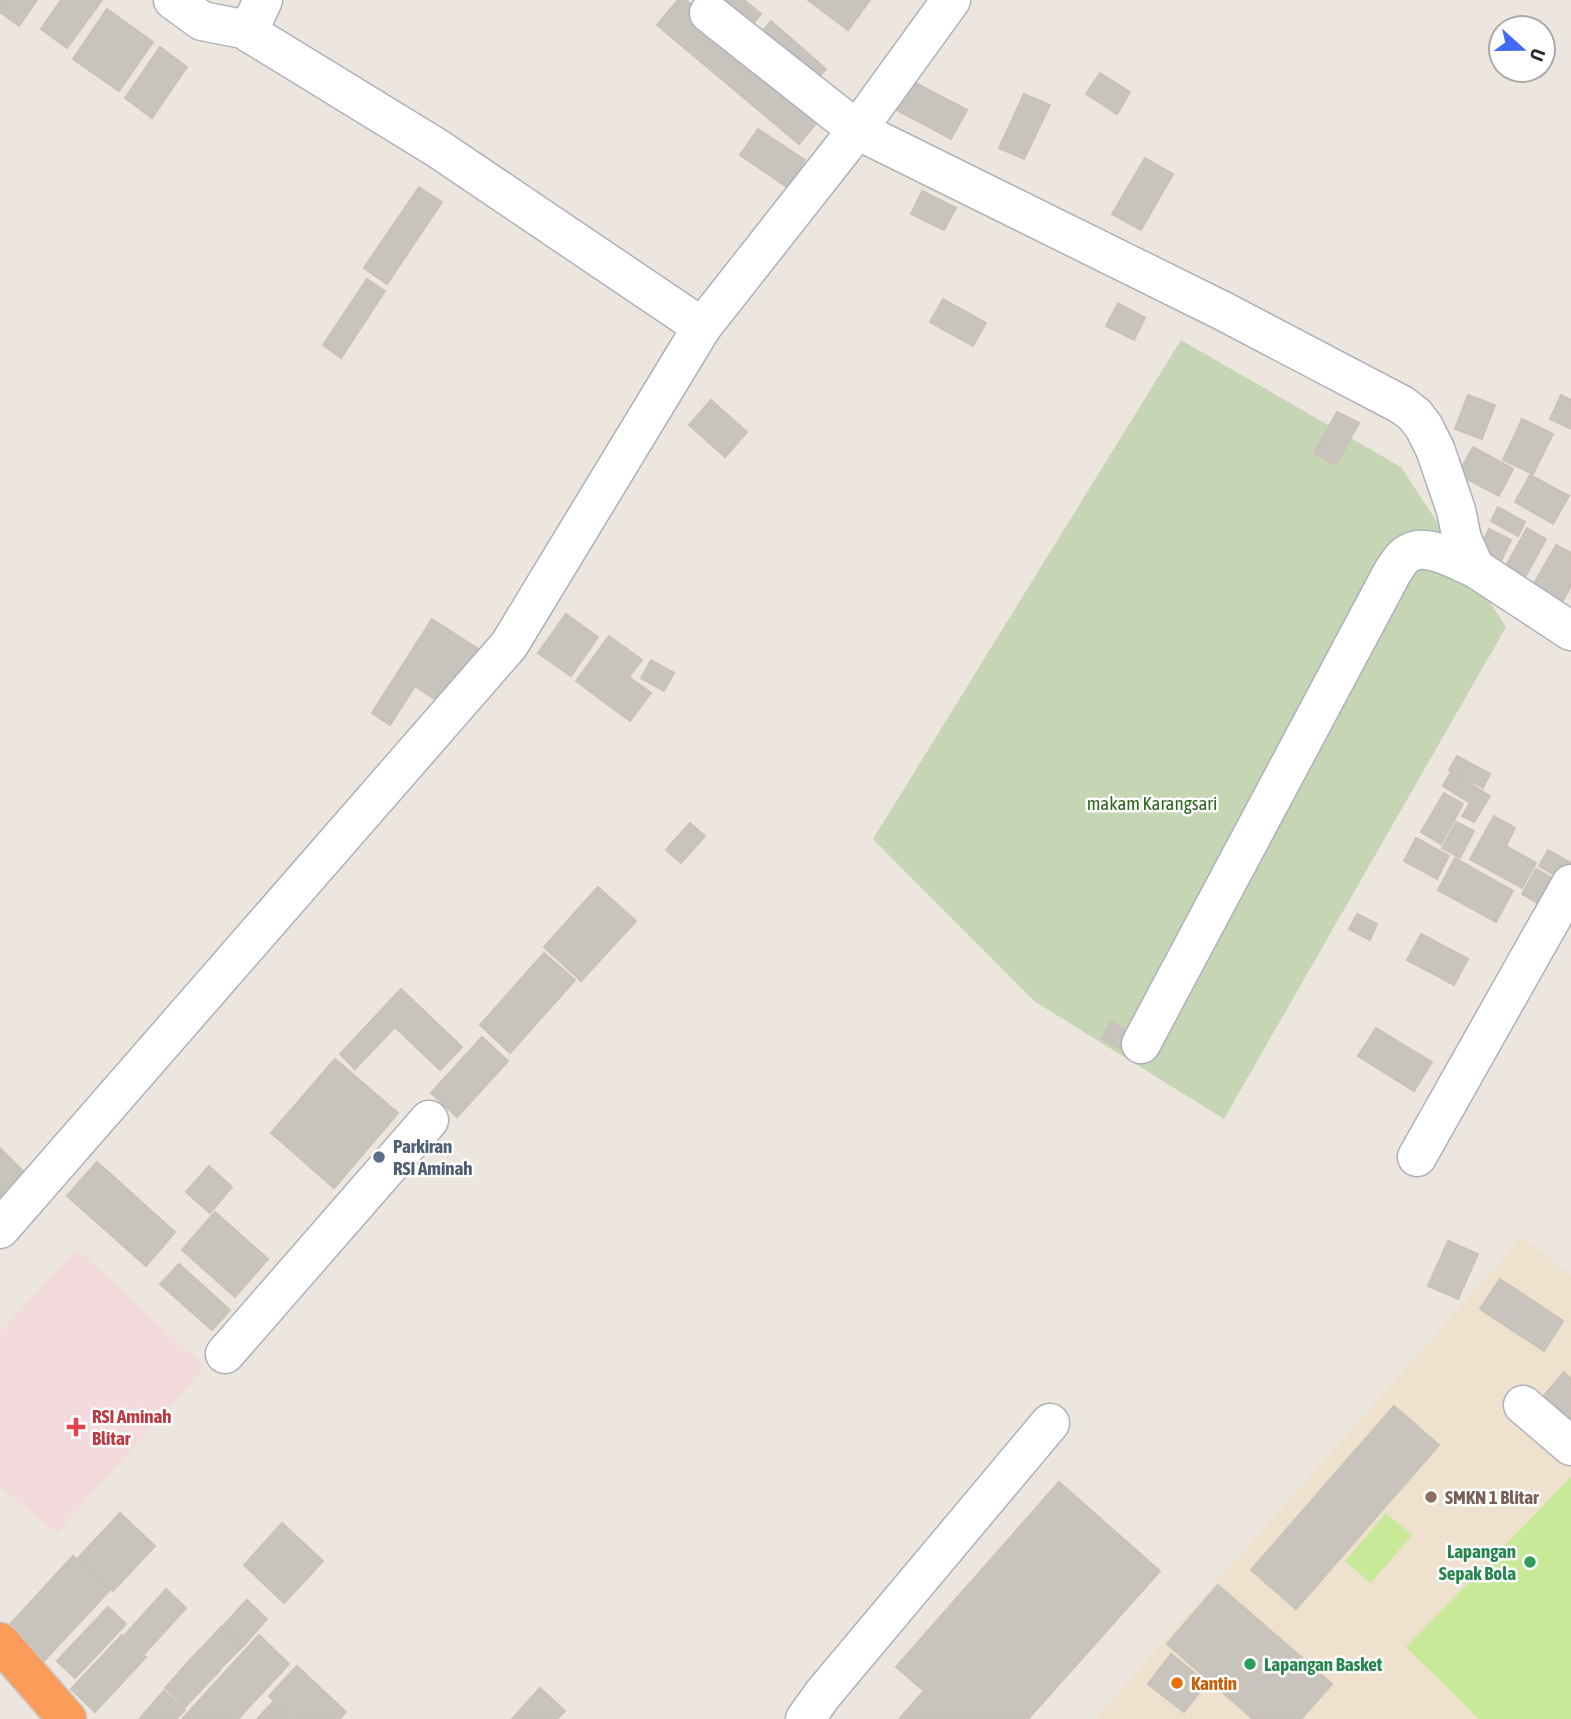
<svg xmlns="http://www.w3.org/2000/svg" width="1571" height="1719" font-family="'Asap Condensed',sans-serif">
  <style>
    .education { fill: #eee2ce }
    .medical { fill: #f3dbdd }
    .cemetery { fill: #c6d6b5 }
    .pitch { fill: #c8e998 }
    .building { fill: #c8c3bd; stroke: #c8c2b7; stroke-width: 2 }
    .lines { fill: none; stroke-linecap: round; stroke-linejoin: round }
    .minor-casing { stroke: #aeb1bb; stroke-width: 41 }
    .highway-casing { stroke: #c8c8c8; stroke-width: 41 }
    .minor { stroke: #fff; stroke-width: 38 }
    .highway { stroke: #fb9c5b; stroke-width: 38 }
    .service-dot { fill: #5c6f8a; stroke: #fff; stroke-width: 2.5 }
    .health-dot { fill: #e0444e; stroke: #fff; stroke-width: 2.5 }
    .education-dot { fill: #8d6e63; stroke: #fff; stroke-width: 2.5 }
    .leisure-dot { fill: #2e9e5b; stroke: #fff; stroke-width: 2.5 }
    .food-dot { fill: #e8710a; stroke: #fff; stroke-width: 2.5 }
    .labels { text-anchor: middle; stroke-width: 5; stroke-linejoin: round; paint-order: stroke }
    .park-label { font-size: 19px; fill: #2e671c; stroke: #fff }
    .service-label { font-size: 19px; font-weight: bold; fill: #4e5e75; stroke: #fff; text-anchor: start }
    .health-label { font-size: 19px; font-weight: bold; fill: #be3a42; stroke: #fff; text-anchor: start }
    .education-label { font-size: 19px; font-weight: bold; fill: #785e54; stroke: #fff; text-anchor: start }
    .leisure-label { font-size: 19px; font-weight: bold; fill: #27864d; stroke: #fff; text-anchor: end }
    .food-label { font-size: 19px; font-weight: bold; fill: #c56008; stroke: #fff; text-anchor: start }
  </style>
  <rect width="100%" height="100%" fill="#ede6de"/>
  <!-- education -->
  <polygon class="education" points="1522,1237 1571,1275 1571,1719 1095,1719"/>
  <!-- medical -->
  <polygon class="medical" points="77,1249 205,1367 57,1533 0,1487 0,1332"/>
  <!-- cemetery -->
  <polygon class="cemetery" points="1181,340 1401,467 1506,627 1224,1119 1034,1001 873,839"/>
  <!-- pitch -->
  <g class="pitch">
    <polygon points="1571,1477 1571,1719 1479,1719 1406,1647"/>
    <polygon points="1386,1513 1412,1535 1371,1583 1345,1561"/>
  </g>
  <!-- building -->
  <g class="building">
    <polygon points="0,0 37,0 19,26 0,12"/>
    <polygon points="61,0 102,0 67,48 41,29"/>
    <polygon points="678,0 686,0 823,115 799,144 657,25"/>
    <polygon points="705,0 744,0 761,14 745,33"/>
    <polygon points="808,0 870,0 848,30"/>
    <polygon points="107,9 153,42 119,91 73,59"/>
    <polygon points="771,21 826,69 808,89 753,42"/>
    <polygon points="160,47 187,67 152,118 125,98"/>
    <polygon points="1100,73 1130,92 1117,114 1086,94"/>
    <polygon points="906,78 967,110 951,139 891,107"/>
    <polygon points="1024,94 1050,105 1024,159 999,148"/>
    <polygon points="758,129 805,160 787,187 740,155"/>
    <polygon points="1145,158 1173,174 1141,230 1112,214"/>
    <polygon points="419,187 442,202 387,284 364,268"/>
    <polygon points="922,191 956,208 944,230 911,214"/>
    <polygon points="367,279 385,291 341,358 323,345"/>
    <polygon points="943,299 986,323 973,346 930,322"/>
    <polygon points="1118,303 1145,318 1134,340 1106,326"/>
    <polygon points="1468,395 1495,405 1482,439 1455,429"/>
    <polygon points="1561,395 1571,400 1571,429 1550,419"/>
    <polygon points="711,400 747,432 725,457 689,425"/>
    <polygon points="1337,412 1359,423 1336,465 1314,453"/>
    <polygon points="1522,419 1553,434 1533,474 1503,460"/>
    <polygon points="1473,447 1513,469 1499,496 1458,474"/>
    <polygon points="1530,475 1569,496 1553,524 1515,502"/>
    <polygon points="1498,507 1525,522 1518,536 1491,521"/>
    <polygon points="1527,528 1546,539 1525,577 1506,566"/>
    <polygon points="1489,529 1511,540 1496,572 1473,562"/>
    <polygon points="1556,545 1571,553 1571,586 1559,608 1530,591"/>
    <polygon points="566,614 598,637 571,676 538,653"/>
    <polygon points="432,619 486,654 450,709 415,686 390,725 372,713"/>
    <polygon points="609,636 642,660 629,677 651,693 630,721 576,681"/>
    <polygon points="651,660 674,673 664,691 641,678"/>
    <polygon points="1457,756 1490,774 1483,788 1449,770"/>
    <polygon points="1451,772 1490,796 1474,822 1462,816 1470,803 1443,786"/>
    <polygon points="1444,793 1463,804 1441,844 1421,832"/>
    <polygon points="1494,816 1515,828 1506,846 1536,863 1522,888 1470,859"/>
    <polygon points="1456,822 1474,831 1460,858 1442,848"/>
    <polygon points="690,823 705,836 681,863 666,850"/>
    <polygon points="1416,838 1449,856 1437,879 1404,861"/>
    <polygon points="1548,850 1571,863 1564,880 1539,866"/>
    <polygon points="1455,858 1513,891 1496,922 1438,890"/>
    <polygon points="1536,869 1556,880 1541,905 1522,894"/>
    <polygon points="598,887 636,921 581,981 544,947"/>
    <polygon points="1357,914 1377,924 1370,940 1349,929"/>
    <polygon points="1421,934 1468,959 1454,985 1407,960"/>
    <polygon points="544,953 575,980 510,1053 480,1025"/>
    <polygon points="401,989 462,1047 440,1070 395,1027 355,1069 340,1054"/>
    <polygon points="1111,1022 1138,1036 1129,1053 1102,1039"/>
    <polygon points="1376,1028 1432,1062 1414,1091 1358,1056"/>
    <polygon points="482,1037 508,1061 457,1117 431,1093"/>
    <polygon points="335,1059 398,1113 334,1188 271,1133"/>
    <polygon points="0,1148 29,1177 0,1207"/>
    <polygon points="97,1162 175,1232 146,1266 67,1196"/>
    <polygon points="209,1166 232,1187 210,1213 186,1192"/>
    <polygon points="215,1212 268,1259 235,1297 182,1250"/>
    <polygon points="1448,1241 1478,1254 1458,1299 1428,1286"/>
    <polygon points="179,1264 230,1310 212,1330 160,1284"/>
    <polygon points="1500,1279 1563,1321 1544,1351 1480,1309"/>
    <polygon points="1564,1372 1571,1379 1571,1435 1536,1405"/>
    <polygon points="1394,1406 1439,1445 1296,1609 1251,1570"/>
    <polygon points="1059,1482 1160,1571 1028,1719 899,1719 924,1691 896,1667"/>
    <polygon points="120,1513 155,1546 113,1591 78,1558"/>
    <polygon points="282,1523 323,1561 284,1603 244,1565"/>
    <polygon points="73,1556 110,1590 40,1665 4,1631"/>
    <polygon points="1218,1585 1332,1684 1301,1719 1253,1719 1167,1644"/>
    <polygon points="166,1589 186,1608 145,1653 125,1635"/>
    <polygon points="247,1600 267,1619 243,1646 222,1627"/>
    <polygon points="108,1607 126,1624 75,1678 57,1661"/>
    <polygon points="221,1627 242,1647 221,1668 201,1649"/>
    <polygon points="122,1635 146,1657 95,1712 71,1689"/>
    <polygon points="259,1635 289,1664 238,1719 182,1719"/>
    <polygon points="199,1650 220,1670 185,1707 165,1688"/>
    <polygon points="1171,1654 1207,1683 1184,1712 1148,1684"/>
    <polygon points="297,1666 346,1712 339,1719 294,1719 269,1696"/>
    <polygon points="540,1688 565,1711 557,1719 512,1719"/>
    <polygon points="164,1691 185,1710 176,1719 139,1719"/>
    <polygon points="273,1702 291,1719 257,1719"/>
  </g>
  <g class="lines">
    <!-- minor casing -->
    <g class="minor-casing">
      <g id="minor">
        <polyline points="173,0 202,21 243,29 437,148 702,327"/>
        <polyline points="709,13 857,130 1223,311 1402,405 1415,415 1424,427 1435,449 1456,510 1462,539 1475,568 1571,631"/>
        <polyline points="248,32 263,0"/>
        <path d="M1141,1044l251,-471c4,-6 8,-14 14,-18 19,-15 50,6 69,13"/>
        <polyline points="1417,1157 1571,884"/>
        <polyline points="0,1229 509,645 702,327 857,130 951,0"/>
        <polyline points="225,1354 429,1120"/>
        <polyline points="1523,1405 1571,1446"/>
        <polyline points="805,1719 823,1694 1050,1423"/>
      </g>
    </g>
    <!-- highway casing -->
    <g class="highway-casing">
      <polyline id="highway" points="0,1642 67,1719"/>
    </g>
    <!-- minor -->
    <use href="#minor" class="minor"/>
    <!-- highway -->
    <use href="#highway" class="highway"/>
  </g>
  <!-- markers -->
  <circle class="service-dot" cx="379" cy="1157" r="7"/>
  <path class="health-dot" d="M72.5 1416.5h7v7h7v7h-7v7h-7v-7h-7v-7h7z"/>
  <circle class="education-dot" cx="1431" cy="1497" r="7"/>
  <g class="leisure-dot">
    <circle cx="1530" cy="1562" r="7"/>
    <circle cx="1250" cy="1664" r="7"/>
  </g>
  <circle class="food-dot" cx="1177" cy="1683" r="7"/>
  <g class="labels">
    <!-- park labels -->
    <g class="park-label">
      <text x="1152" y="810">makam Karangsari</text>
    </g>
    <!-- service labels -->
    <g class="service-label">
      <text x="393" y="1153">Parkiran<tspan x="393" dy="22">RSI Aminah</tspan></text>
    </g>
    <!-- health labels -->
    <g class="health-label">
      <text x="92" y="1423">RSI Aminah<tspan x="92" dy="22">Blitar</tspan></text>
    </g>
    <!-- education labels -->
    <g class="education-label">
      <text x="1445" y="1504">SMKN 1 Blitar</text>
    </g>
    <!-- leisure labels -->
    <g class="leisure-label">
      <text x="1516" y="1558">Lapangan<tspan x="1516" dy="22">Sepak Bola</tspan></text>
      <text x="1264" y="1671" text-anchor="start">Lapangan Basket</text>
    </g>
    <!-- food labels -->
    <g class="food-label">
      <text x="1191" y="1690">Kantin</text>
    </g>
  </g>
  <!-- north arrow -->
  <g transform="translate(1522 49) rotate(111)"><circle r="33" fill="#ffffff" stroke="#aaaaaa" stroke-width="2"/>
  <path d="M0-5L12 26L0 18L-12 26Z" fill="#4268f6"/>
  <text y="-10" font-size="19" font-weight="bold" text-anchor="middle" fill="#2b2b2b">U</text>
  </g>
</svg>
